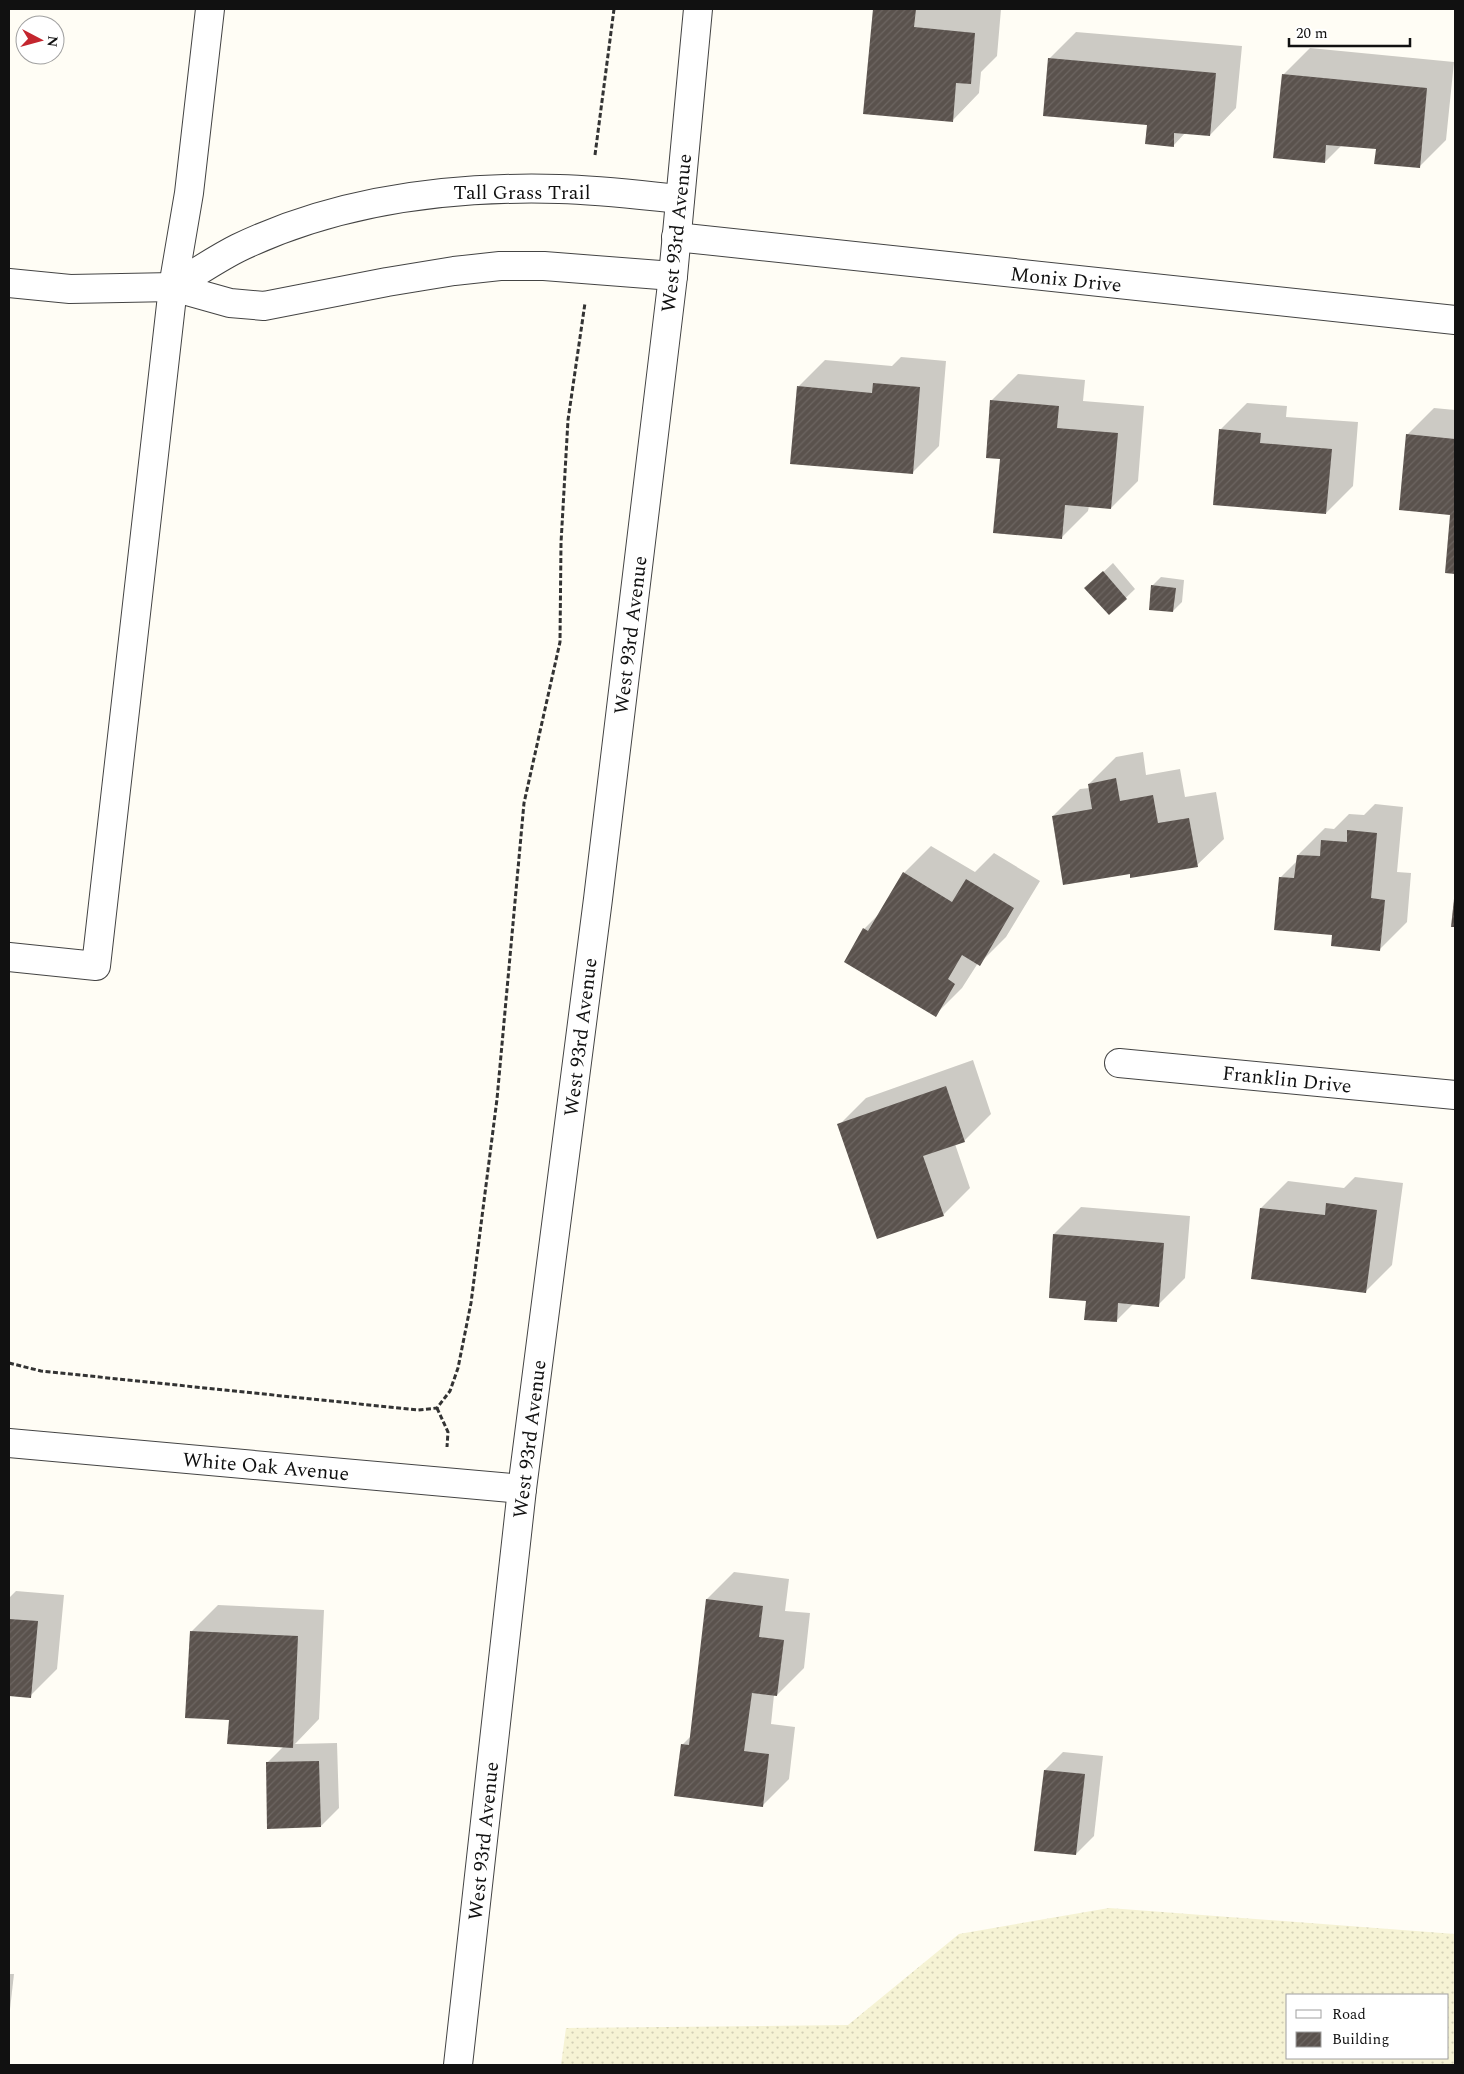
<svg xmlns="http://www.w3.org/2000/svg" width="1464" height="2074" font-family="Spectral,serif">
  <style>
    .farmland { fill: url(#farmland-dots); fill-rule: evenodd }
    .shadow { fill: #0003 }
    .building { fill: url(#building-hatch) }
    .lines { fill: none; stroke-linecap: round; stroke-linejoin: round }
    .minor-casing { stroke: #444; stroke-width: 30 }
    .tertiary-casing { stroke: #444; stroke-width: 30 }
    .path { stroke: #333; stroke-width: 3; stroke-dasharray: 5 2.5; stroke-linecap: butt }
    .minor { stroke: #fff; stroke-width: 28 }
    .tertiary { stroke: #fff; stroke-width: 28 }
    .labels { text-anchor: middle; stroke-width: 5; stroke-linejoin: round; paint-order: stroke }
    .street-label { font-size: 20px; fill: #111; stroke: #fff }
  </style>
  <defs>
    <pattern id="farmland-dots" width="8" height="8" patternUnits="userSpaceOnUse" patternTransform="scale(1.25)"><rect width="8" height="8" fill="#f6f3d4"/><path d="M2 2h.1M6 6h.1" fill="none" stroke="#d2cfb5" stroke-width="1.8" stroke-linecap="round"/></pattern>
    <pattern id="building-hatch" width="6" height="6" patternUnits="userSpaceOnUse" patternTransform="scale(1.25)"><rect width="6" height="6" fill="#5a524d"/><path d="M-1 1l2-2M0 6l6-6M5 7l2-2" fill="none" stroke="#6d6662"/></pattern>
  </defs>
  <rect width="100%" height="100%" fill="#fffdf5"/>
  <!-- farmland -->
  <path class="farmland" d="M1109,1908l346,26v131h-894l5,-37 282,-3 111,-91zM1288,1995h160v63h-160z"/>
  <!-- shadow -->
  <g class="shadow">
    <polygon points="874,9 1001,9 997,56 981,72 979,93 953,120 864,113"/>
    <polygon points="1076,32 1242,46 1236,108 1210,135 1186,132 1173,146 1149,124 1049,59"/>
    <polygon points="1310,48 1454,62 1446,140 1419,167 1377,148 1342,145 1325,162 1283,75"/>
    <polygon points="901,357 946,361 939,446 912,473 798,387 825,360 892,366"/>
    <polygon points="1018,374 1085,380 1083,401 1144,406 1138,481 1111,508 1089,506 1088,511 1061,538 1002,458 991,401"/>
    <polygon points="1247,403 1287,406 1286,417 1358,422 1353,486 1326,513 1220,430"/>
    <polygon points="1434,408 1455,410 1455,573 1446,572 1452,514 1407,435"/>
    <polygon points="1113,563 1135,589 1109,614 1095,580"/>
    <polygon points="1161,577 1184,580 1182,602 1173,611 1152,586"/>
    <polygon points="1143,752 1146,775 1180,769 1185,797 1216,792 1224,839 1197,865 1131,873 1053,816 1080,789 1090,788 1089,784 1116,757"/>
    <polygon points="1375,804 1403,807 1397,872 1411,873 1407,922 1380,949 1334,934 1281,877 1297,861 1298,855 1325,828 1334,829 1349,814 1364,815"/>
    <polygon points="931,846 975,872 994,853 1040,881 1006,937 979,964 978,963 962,988 935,1015 864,929 879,914 904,873"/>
    <polygon points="973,1060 991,1114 964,1141 955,1144 970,1188 943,1215 839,1125 866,1098"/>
    <polygon points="1355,1177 1403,1183 1392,1265 1365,1292 1253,1278 1261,1208 1288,1181 1344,1188"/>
    <polygon points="1081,1207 1190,1216 1185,1278 1158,1305 1134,1303 1116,1321 1088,1299 1054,1234"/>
    <polygon points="734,1572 789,1579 785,1611 810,1613 804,1668 777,1695 774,1695 771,1724 795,1727 789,1779 762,1806 682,1745 691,1736 707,1599"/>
    <polygon points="16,1591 64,1595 57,1669 30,1696 9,1694 9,1598"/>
    <polygon points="218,1605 324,1610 319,1719 295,1744 337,1743 339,1808 321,1826 267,1763 284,1746 230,1719 191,1632"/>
    <polygon points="1063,1752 1103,1756 1094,1836 1076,1854 1045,1770"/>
    <polygon points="9,1974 14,1974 9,2018"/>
  </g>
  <!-- building -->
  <g class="building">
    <polygon points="873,9 916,9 914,27 975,33 971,84 956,83 953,122 863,114"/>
    <polygon points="1048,58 1216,73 1210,136 1174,133 1174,147 1145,144 1147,125 1043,116"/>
    <polygon points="1282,74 1427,88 1420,168 1374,164 1376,149 1326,145 1325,163 1273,158"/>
    <polygon points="873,383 920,387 913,474 790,464 797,386 872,393"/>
    <polygon points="990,400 1059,406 1057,428 1118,433 1111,509 1065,505 1062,539 993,533 1000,459 986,458"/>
    <polygon points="1219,429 1261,433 1260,443 1332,449 1326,514 1213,505"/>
    <polygon points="1406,434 1455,439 1455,574 1445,573 1450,515 1399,510"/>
    <polygon points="1103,571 1127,599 1109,615 1084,588"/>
    <polygon points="1151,585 1176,588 1173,612 1149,610"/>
    <polygon points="1116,778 1120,801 1153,795 1158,823 1189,818 1198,867 1130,878 1130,874 1063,885 1052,816 1092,809 1088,784"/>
    <polygon points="1347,830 1377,833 1371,898 1385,900 1380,951 1331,946 1332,935 1274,930 1279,877 1294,878 1297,855 1320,856 1321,840 1347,842"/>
    <polygon points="903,872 952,902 966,879 1014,908 980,966 962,955 948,979 955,984 936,1017 844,962 863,928 868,931"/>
    <polygon points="1454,899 1455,899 1455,927 1451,927"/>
    <polygon points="946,1086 965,1142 923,1156 944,1216 877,1239 837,1124"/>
    <polygon points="1326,1203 1377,1210 1366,1293 1251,1279 1260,1208 1325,1215"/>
    <polygon points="1053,1234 1164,1243 1159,1307 1118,1303 1117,1322 1084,1320 1086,1301 1049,1298"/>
    <polygon points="706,1599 763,1606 759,1637 784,1640 777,1696 752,1693 744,1751 769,1754 763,1807 674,1796 681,1744 689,1745"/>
    <polygon points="9,1619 38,1621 31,1698 9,1696"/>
    <polygon points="190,1631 298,1636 293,1748 227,1744 229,1720 185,1718"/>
    <polygon points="319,1761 321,1827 267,1829 266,1762"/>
    <polygon points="1044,1770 1085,1774 1076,1855 1034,1851"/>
  </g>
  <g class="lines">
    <!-- minor casing -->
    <g class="minor-casing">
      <g id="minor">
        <polyline points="676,237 1455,320"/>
        <polyline points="9,283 70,289 173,287 230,303 264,306 387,282 454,271 500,266 544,266 673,276"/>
        <path d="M173,287c21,-13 43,-28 65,-39 100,-48 212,-62 321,-59 41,1 81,6 121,10"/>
        <polyline points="9,957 96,966 173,287 189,193 210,9"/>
        <polyline points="1119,1063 1455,1095"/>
      </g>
    </g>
    <!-- tertiary casing -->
    <g class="tertiary-casing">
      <g id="tertiary">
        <polyline points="9,1443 522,1489"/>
        <polyline points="458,2065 522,1489 598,899 673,276 698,9"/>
      </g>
    </g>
    <!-- path -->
    <g class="path">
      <polyline points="595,155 614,9"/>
      <polyline points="9,1363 41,1371 418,1410 437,1408 450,1391 458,1368 471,1303 497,1099 524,803 560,642 561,543 568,420 585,303"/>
      <polyline points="437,1408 448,1432 447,1447"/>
    </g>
    <!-- minor -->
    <use href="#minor" class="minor"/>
    <!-- tertiary -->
    <use href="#tertiary" class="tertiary"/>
  </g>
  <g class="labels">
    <!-- street labels -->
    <g class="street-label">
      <text x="522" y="199">Tall Grass Trail</text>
      <text transform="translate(676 233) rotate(-84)" y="7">West 93rd Avenue</text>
      <text transform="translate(1066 279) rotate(6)" y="7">Monix Drive</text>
      <text transform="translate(630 635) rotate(-83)" y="7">West 93rd Avenue</text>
      <text transform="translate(580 1037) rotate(-83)" y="7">West 93rd Avenue</text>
      <text transform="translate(1287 1079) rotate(6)" y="7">Franklin Drive</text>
      <text transform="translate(529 1439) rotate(-83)" y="7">West 93rd Avenue</text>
      <text transform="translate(266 1466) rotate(5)" y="7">White Oak Avenue</text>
      <text transform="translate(483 1841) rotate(-84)" y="7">West 93rd Avenue</text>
    </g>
  </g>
  <!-- border -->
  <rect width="1464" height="2074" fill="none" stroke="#111111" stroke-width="20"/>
  <!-- legend -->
  <rect x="1286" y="1994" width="162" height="65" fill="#ffffff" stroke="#a0a0a0"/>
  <rect x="1296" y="2010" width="25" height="8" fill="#ffffff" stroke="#a0a0a0"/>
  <text x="1332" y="2019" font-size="15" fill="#111111">Road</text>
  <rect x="1296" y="2032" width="25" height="15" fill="url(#building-hatch)" stroke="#a0a0a0"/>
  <text x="1332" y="2044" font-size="15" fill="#111111">Building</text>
  <!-- north arrow -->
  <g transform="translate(40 40) rotate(96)"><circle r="24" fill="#ffffff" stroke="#a0a0a0"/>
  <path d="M0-4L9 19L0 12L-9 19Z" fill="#c4262e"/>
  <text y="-8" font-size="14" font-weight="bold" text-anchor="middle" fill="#111111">N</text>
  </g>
  <!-- scale -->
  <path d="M1289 38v8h121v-8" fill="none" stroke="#111111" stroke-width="2.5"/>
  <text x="1296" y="38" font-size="15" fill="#111111" stroke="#ffffff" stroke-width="4" paint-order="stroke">20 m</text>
</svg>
